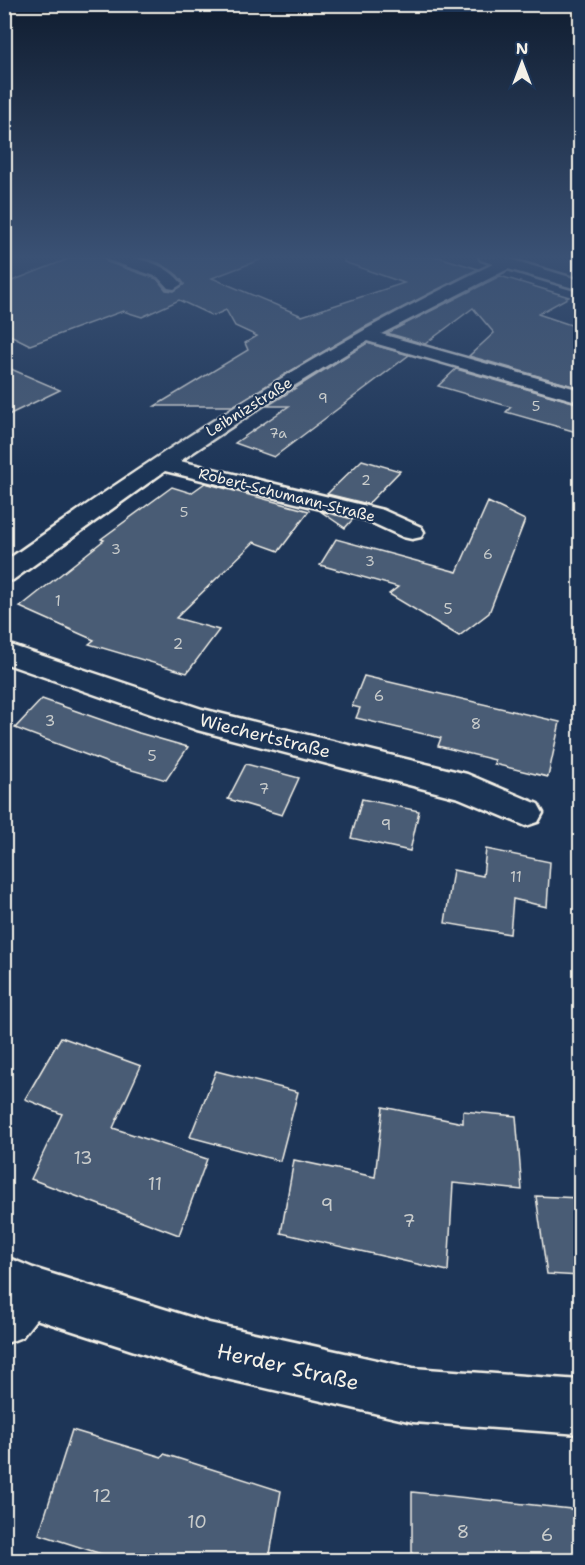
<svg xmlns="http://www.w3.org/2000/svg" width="585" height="1565" font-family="'Shantell Sans',sans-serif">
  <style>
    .building { fill: #485b74; stroke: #f4f1e8; stroke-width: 1.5 }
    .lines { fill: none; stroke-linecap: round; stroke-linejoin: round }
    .minor-casing { stroke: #f4f1e8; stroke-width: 5 }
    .minor { fill: #1d3557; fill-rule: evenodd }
    .labels { text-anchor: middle; stroke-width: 4.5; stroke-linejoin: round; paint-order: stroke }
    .far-number-label { font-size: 14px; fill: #c9cccb }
    .far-street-label { font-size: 15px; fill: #f4f1e8; stroke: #1d3557 }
    .number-label { font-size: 15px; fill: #c9cccb }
    .street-label { font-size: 18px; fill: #f4f1e8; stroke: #1d3557 }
    .near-number-label { font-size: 18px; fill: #c9cccb }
    .near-street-label { font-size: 21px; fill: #f4f1e8; stroke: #1d3557 }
  </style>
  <rect width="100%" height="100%" fill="#1d3557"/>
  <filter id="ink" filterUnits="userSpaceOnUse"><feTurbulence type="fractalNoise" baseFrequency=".0167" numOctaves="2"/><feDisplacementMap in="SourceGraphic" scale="12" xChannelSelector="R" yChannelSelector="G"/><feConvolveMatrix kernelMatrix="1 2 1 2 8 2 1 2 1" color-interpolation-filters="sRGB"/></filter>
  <g filter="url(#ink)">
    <!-- building -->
    <g class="building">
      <polygon points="73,257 104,257 107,262 157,279 166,290 174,291 184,284 177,275 159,263 138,257 261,257 262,259 212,278 302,316 404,283 344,262 345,257 439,257 478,269 363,328 233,406 155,406 248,350 245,343 257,336 235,326 226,310 213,316 179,300 142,317 123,311 30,345 4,332 4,284"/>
      <polygon points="500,276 569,297 538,314 580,328 580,388 469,356 494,333 473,308 425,344 387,333"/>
      <polygon points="367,343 409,355 274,457 235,443 289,406 267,406"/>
      <polygon points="4,366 60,390 4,417"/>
      <polygon points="456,369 580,404 580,433 506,412 511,407 438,386"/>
      <polygon points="362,460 400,471 368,504 327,494"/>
      <polygon points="205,483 309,511 279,551 254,542 176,618 219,630 187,673 89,644 94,640 20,607 104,540 101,539 172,487 191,493"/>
      <polygon points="488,502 525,520 489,613 459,636 389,594 398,587 320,565 336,539 457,572"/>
      <polygon points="320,511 353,519 345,528"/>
      <polygon points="364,676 560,722 548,777 494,764 495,760 438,746 441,738 356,718 360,708 352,706"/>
      <polygon points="42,699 139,733 188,747 166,780 108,763 15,728"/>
      <polygon points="246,764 299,778 282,815 228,799"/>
      <polygon points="362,799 419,811 410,851 351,838"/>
      <polygon points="486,849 550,862 547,907 513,899 510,934 445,923 453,870 483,876"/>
      <polygon points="61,1037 141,1066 113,1128 207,1159 179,1235 31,1179 62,1114 25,1099"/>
      <polygon points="216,1071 298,1092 280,1161 190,1137"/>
      <polygon points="383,1107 463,1123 463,1111 516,1116 522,1190 453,1183 448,1271 281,1233 294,1160 375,1177"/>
      <polygon points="536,1196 580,1198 580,1276 547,1274"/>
      <polygon points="72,1430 162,1457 164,1454 281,1491 269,1560 120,1560 39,1534"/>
      <polygon points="412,1492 580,1510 580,1560 412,1560"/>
    </g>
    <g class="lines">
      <!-- minor casing -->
      <g class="minor-casing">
        <g id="minor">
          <path d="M106,257c25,-2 61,5 76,27l-8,5 -6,-1 -10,-11 -50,-17z"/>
          <path d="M479,257h24l77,23v10l-72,-21 -127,65 199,56v12l-213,-61 -88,54 -99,66 203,49 38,17 3,5 -3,5 -9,2 -9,-2 -37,-17 -201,-49 -152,109 -9,2v-20c160,-112 312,-214 489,-298l-12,-4z"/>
          <polygon points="4,643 202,709 467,774 538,804 543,813 538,822 526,826 459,798 197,730 4,663"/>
          <polygon points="4,1256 33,1268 209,1323 413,1368 580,1380 580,1434 413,1422 209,1375 36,1319 22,1337 4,1344"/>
        </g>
      </g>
      <!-- minor -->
      <use href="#minor" class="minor"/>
    </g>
  </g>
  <!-- sky -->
  <linearGradient id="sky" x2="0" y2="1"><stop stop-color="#101d30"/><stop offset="0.54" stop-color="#3a5174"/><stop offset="1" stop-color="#3a5174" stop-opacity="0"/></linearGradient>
  <rect width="585" height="476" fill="url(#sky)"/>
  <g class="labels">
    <!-- far-number labels -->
    <g class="far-number-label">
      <text x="323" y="403">9</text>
      <text x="536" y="411">5</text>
      <text x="278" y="438">7a</text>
      <text x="366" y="485">2</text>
      <text x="184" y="517">5</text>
      <text x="116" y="554">3</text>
      <text x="488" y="559">6</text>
      <text x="370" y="566">3</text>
    </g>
    <!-- far-street labels -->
    <g class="far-street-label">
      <text transform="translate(249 407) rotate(-32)" y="5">Leibnizstraße</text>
      <text transform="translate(287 495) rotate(14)" y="5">Robert-Schumann-Straße</text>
    </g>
    <!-- number labels -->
    <g class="number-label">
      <text x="58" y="606">1</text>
      <text x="448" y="614">5</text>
      <text x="178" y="649">2</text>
      <text x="379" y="701">6</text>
      <text x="50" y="726">3</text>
      <text x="476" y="729">8</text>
      <text x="152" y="761">5</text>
      <text x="264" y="794">7</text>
      <text x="386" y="830">9</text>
      <text x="516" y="882">11</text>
    </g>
    <!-- street labels -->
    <g class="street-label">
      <text transform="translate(265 736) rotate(14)" y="6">Wiechertstraße</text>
    </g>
    <!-- near-number labels -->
    <g class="near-number-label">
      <text x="83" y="1164">13</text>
      <text x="155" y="1190">11</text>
      <text x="327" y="1211">9</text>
      <text x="409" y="1227">7</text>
      <text x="102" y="1502">12</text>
      <text x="197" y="1528">10</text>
      <text x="463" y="1538">8</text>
      <text x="547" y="1541">6</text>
    </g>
    <!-- near-street labels -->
    <g class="near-street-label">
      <text transform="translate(288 1367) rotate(13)" y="7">Herder Straße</text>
    </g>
  </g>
  <!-- margin -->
  <rect width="585" height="1565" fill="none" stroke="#1d3557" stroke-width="24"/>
  <rect x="12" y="12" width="561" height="1541" fill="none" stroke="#f4f1e8" stroke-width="2" filter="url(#ink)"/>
  <!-- north arrow -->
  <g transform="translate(522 63)" stroke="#1d3557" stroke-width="4.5" paint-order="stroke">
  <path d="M0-4.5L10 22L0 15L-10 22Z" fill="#f4f1e8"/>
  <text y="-9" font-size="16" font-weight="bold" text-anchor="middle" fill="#f4f1e8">N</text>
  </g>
</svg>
